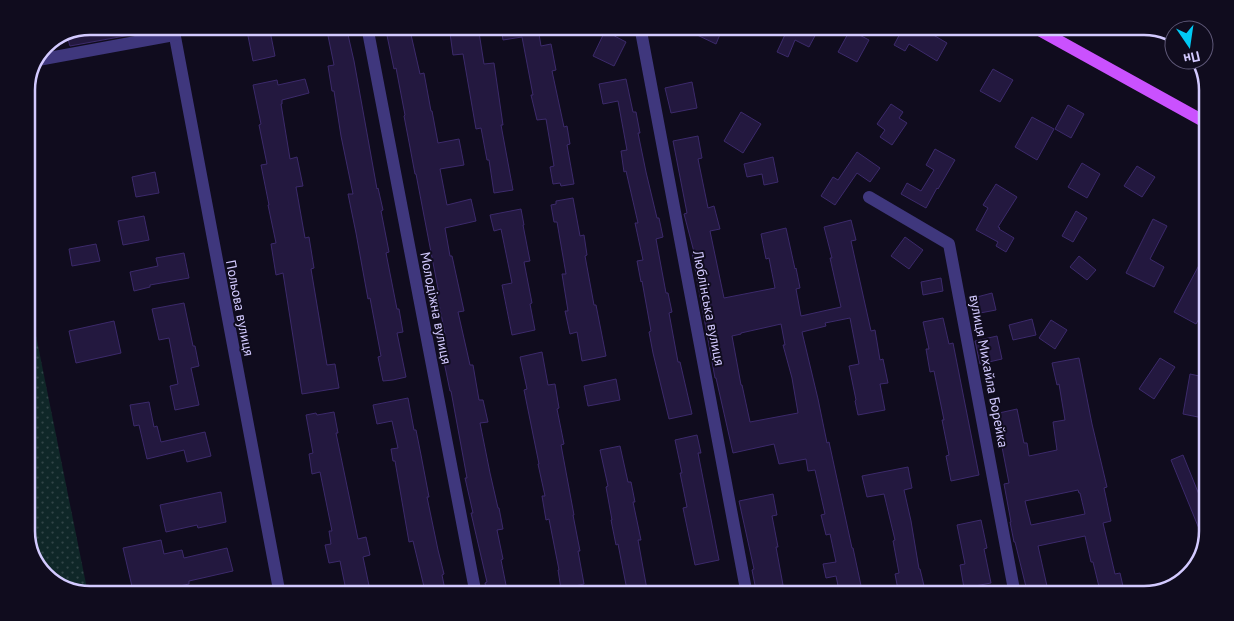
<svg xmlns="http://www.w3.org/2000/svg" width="1234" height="621" font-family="'PT Sans',sans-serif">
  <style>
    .grass { fill: url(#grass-dots) }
    .building { fill: #23183f; stroke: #3c2a6b; fill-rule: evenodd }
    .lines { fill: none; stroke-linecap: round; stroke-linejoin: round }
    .minor { stroke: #3f377d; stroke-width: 12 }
    .major { stroke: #ca51fe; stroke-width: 12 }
    .labels { text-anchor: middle; stroke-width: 4; stroke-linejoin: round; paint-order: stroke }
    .street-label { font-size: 14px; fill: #d3caff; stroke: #100c1e }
    .rim { fill: none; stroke: #d3caff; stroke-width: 2.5 }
  </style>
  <defs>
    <pattern id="grass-dots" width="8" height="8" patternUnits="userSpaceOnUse" patternTransform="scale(1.25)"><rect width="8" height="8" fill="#0f2728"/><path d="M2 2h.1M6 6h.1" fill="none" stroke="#314548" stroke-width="1.8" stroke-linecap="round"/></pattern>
  </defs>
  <rect width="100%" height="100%" fill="#100c1e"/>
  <!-- grass -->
  <polygon class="grass" points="26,286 88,594 62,588 37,567 26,535"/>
  <!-- building -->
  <g class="building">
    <polygon points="90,26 140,26 141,33 70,46 67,36"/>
    <polygon points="246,26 269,26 275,56 253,61"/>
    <polygon points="326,26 346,26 354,61 377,189 378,188 383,210 381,211 389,252 386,253 397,309 399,309 403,332 397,333 406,377 393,380 383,381 378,357 381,356 370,298 368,299 356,233 348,194 353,194 341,136 334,91 332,91 328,66 334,65"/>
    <polygon points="385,26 409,26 420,74 424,73 431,111 432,111 438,143 459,139 464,165 440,169 447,205 471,199 476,221 445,228 450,256 452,256 464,311 458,312 470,365 473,365 479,400 483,400 488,422 480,423 490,473 498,508 499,508 503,529 497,530 503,559 501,560 508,595 487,595 485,583 487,582 471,513 473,513 465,478 467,478 451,391 450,391 443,357 442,358 437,336 445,334 437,294 439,294 416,174 415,174 409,142 404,116 405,115 396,68 394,69"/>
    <polygon points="449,26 478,26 484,64 494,63 503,125 501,125 513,190 494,193 489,160 487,160 481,128 476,129 463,54 453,55"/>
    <polygon points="501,26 548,26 548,32 539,34 541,46 551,44 556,70 552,71 564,127 567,126 570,144 567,145 574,184 561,186 560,183 553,184 550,167 554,166 546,119 537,120 531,95 533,95 522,37 503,40"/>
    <polygon points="699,26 710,26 721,32 716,44 695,34"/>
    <polygon points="789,26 806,26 817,32 809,47 795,40 788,57 777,52"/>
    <polygon points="904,26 918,26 947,43 937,61 909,44 905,51 894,45"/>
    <polygon points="850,30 869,40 857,62 838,52"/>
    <polygon points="605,31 626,42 614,66 593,56"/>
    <polygon points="993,69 1013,80 1000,102 980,91"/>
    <polygon points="305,79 309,93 282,100 282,104 281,104 290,159 297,157 303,186 296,187 305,238 309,237 314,268 311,269 327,365 335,364 339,388 302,394 283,273 276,275 271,244 276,243 268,205 269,205 261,165 267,164 259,125 261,124 253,85 277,80 278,85"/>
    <polygon points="626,79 633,112 636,112 640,133 638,133 646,172 657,218 659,218 663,237 656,239 666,293 668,293 672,312 669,313 678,362 680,362 692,414 669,419 653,353 649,332 651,331 642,281 641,282 637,261 643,260 635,223 638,223 626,171 624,172 621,151 627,150 618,101 603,104 599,84"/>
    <polygon points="692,82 697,108 671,113 665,88"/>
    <polygon points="891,104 903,112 899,118 907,123 892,145 880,137 885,130 877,124"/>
    <polygon points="1068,105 1084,114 1071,138 1055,129"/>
    <polygon points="741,112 761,124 743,153 724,141"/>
    <polygon points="1032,117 1054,129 1037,160 1015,147"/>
    <path d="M698,136l4,22 -4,1 10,49 6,-2 6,23 -10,2 14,67 51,-10 -6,-30 -3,1 -5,-25 25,-6 9,41 1,-1 4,20 -4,1 5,27 40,-9 -11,-49h2l-8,-31 27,-7 5,20 -5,1 20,90 4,-1 5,30 3,-1 5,24 -8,1 5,26 -27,5 -3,-14 1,-1 -7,-34 10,-2 -9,-46 -25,5 1,3 -24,6 16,67 9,44 2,-1 23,106h1l10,47h-23l-4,-19 -10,2 -3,-14 13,-2 -6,-28 -4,1 -5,-20 4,-1 -10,-44 -7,1 -2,-12 -27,5 -5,-20 -41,9 -17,-75h-1l-23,-126h2l-10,-38 3,-1 -14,-72zM781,324l4,21h-2l9,33 6,35 -48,9 -8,-37h-1l-9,-49 9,-2v-1z"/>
    <polygon points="935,149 955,160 938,189 937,188 926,208 901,194 907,183 921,191 934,170 926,165"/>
    <polygon points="857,152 880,168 870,182 857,173 835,205 821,196 833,177 838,180"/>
    <polygon points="773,157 778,182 764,185 762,174 747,177 744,164"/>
    <polygon points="1082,163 1100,174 1087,198 1068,187"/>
    <polygon points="1137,166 1155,177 1142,197 1124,186"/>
    <polygon points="155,172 159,193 136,197 132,177"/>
    <polygon points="996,184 1017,197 998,227 1000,228 999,229 1014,238 1006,252 996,246 998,242 976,230 988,208 983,205"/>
    <polygon points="573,198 580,236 584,235 587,255 585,256 594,305 596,305 606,356 582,361 577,332 570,334 565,311 568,311 562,274 566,274 557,222 554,222 551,205 556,204 556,201"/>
    <polygon points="521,209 524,225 523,225 530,261 524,262 532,303 530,304 535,330 512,335 502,285 512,283 501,229 494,231 490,215"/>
    <polygon points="1076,211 1087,218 1073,242 1062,236"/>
    <polygon points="144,216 149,240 123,245 118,221"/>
    <polygon points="1153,219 1167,226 1150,259 1164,267 1154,287 1126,273"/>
    <polygon points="905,237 923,250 909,269 891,256"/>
    <polygon points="96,244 100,261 72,266 69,249"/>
    <polygon points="184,253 189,278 150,285 150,287 134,291 130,272 158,266 156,258"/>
    <polygon points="1205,254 1205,308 1196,324 1174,312"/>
    <polygon points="1079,256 1096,270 1087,280 1070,267"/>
    <polygon points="941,278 943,291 923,295 921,282"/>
    <polygon points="992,293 996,310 980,313 977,297"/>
    <polygon points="184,303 193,346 195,346 199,366 191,368 199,405 175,410 170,386 178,384 169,338 159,340 152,309"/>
    <polygon points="943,318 949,344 953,343 979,475 951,481 946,456 949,455 942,420 944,420 934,371 930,372 926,349 929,349 923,322"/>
    <polygon points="1032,319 1036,335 1013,340 1009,325"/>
    <polygon points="1051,320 1067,330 1055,349 1039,338"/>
    <polygon points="114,321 121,353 76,363 69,331"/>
    <polygon points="997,336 1002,359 980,364 975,341"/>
    <polygon points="542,352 548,385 555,384 559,408 557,409 564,444 561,445 574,515 573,515 580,551 578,551 584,584 561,589 558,570 559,570 549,519 546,520 542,496 545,496 538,464 539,464 524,390 527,389 520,357"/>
    <path d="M1079,358l13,66 15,63 -3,1 7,33 -8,2 12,51 5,-1 5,22h-24l-8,-33h-2l-6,-26 -47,10 11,49h-21l-13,-53h-1l-4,-20h1l-7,-38 5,-1 -7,-36h4l-7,-34 18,-4 7,34h3l2,13 28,-6 -4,-28 12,-2 -6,-36 -2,1 -5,-22zM1078,490l1,3h1l5,21 -54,11 -6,-24z"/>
    <polygon points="1160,358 1175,367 1154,399 1139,389"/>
    <polygon points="1190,374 1204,377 1203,418 1183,414"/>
    <polygon points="616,379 620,400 588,406 584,386"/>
    <polygon points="408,398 414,430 416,430 421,455 429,497 427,497 438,550 444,574 442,575 446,595 426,595 413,541 409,542 395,461 393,461 391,449 398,448 392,421 377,424 373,405"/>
    <polygon points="149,402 154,427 157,426 161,442 205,432 211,456 187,462 184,450 147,459 139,425 134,426 130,405"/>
    <polygon points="334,412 338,433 336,433 358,539 366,537 370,555 363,557 371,595 347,595 340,561 329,563 325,545 331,544 329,531 332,531 320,472 312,474 309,454 313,453 306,415 316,413 317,415"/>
    <polygon points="697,435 701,453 698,453 719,560 695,565 683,508 687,507 680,473 682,473 675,440"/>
    <polygon points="620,446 628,482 631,482 635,502 633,502 641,540 638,540 648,595 628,595 618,544 616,545 611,520 612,520 606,487 608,486 600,450"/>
    <polygon points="1183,455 1202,502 1202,536 1171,460"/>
    <polygon points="908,467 912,488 904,490 911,521 919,569 920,569 925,590 899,595 895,574 899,573 893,541 895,540 884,494 867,497 862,476"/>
    <polygon points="221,492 226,522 198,528 197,525 166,532 160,505"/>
    <polygon points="773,494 777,515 772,516 778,547 776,547 783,585 756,590 752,570 754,569 739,501"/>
    <polygon points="981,520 987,548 984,549 991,583 964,588 960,565 965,564 957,525"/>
    <polygon points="161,540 164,554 182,550 184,558 227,548 233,571 189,581 189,584 138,595 134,595 123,548"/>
  </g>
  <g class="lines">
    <!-- minor -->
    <g class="minor">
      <polyline points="173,26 280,595"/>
      <polyline points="367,26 476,595"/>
      <polyline points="640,26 747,595"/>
      <polyline points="38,60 174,35"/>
      <polyline points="869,197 949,244 1015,595"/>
    </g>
    <!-- major -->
    <polyline class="major" points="1032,26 1207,123"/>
  </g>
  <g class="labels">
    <!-- street labels -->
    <g class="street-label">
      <text transform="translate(240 308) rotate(79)" y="5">Польова вулиця</text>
      <text transform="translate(436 308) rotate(79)" y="5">Молодіжна вулиця</text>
      <text transform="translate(709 308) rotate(79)" y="5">Люблінська вулиця</text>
      <text transform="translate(989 371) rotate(79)" y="5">вулиця Михайла Борейка</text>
    </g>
  </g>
  <!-- crop -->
  <path d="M0 0H1234V621H0ZM90 35H1144A55 55 0 0 1 1199 90V531A55 55 0 0 1 1144 586H90A55 55 0 0 1 35 531V90A55 55 0 0 1 90 35Z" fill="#100c1e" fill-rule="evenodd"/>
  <path class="rim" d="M90 35H1144A55 55 0 0 1 1199 90V531A55 55 0 0 1 1144 586H90A55 55 0 0 1 35 531V90A55 55 0 0 1 90 35Z"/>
  <!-- north arrow -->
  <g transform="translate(1189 45) rotate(167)"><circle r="24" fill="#100c1e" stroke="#5e5878"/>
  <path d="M0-4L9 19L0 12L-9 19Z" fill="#01caf4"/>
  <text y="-8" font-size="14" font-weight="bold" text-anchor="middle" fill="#d3caff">Пн</text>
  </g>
</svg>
